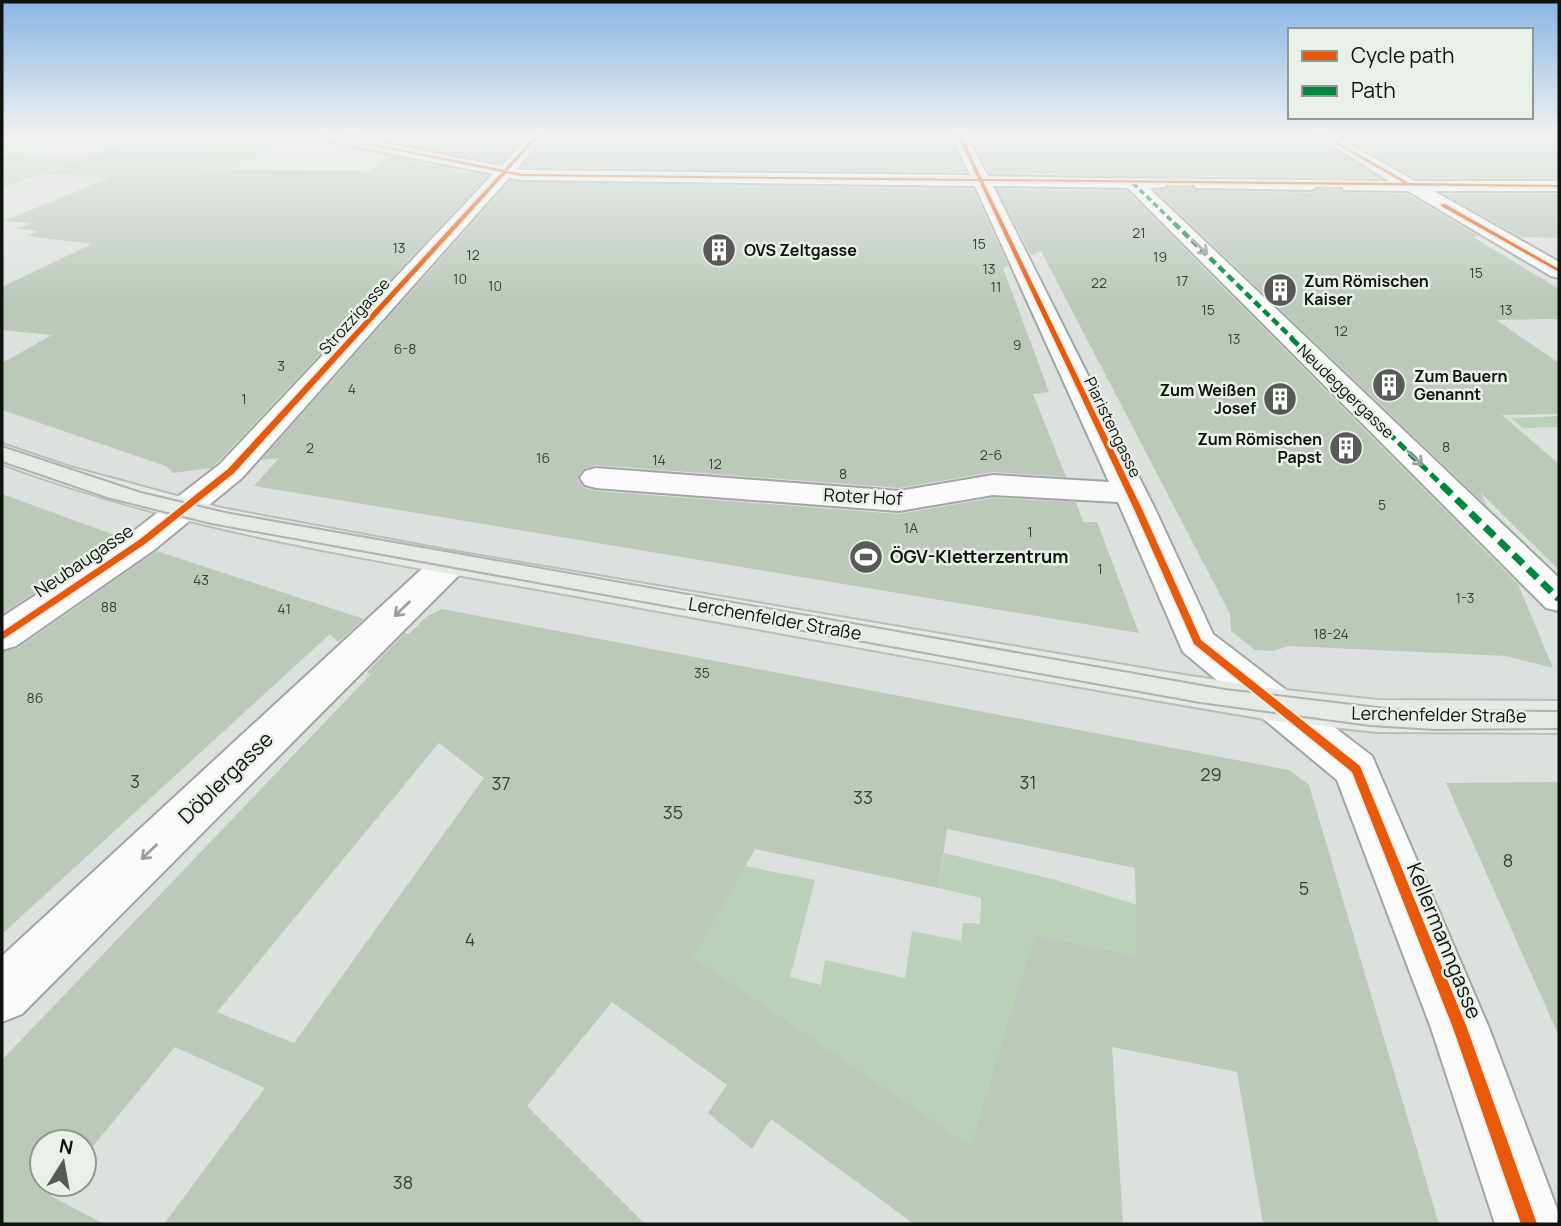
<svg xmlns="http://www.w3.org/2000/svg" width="1561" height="1226" font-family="Manrope,sans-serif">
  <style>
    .green { fill: #bad0b8 }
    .building { fill: #bbc8ba; fill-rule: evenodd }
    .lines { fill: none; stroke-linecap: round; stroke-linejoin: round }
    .minor-tunnel { stroke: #bec2be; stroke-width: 18; stroke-dasharray: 18 9; stroke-linecap: butt }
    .minor-casing { stroke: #a2a6a2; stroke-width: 4 }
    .major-casing { stroke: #babcba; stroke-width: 4 }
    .minor { fill: #fafafa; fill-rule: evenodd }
    .major { fill: #e5ebe4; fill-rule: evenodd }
    .tram { stroke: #b0b1b0; stroke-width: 2 }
    .quiet-far3 { stroke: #00873e; stroke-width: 3.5; stroke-dasharray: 6 3.5; stroke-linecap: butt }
    .quiet-far2 { stroke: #00873e; stroke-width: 4.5; stroke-dasharray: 8 4.5; stroke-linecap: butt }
    .quiet-far1 { stroke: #00873e; stroke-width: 5; stroke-dasharray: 10 5; stroke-linecap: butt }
    .quiet { stroke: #00873e; stroke-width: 7; stroke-dasharray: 13 7; stroke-linecap: butt }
    .cycleway-casing { stroke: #e9f0e8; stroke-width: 4 }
    .cycleway { fill: #e8590c; fill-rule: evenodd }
    .oneway { stroke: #9c9d9c }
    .labels { text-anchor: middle; stroke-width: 5; stroke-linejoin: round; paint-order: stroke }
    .number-label { font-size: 14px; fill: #3a403a }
    .far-poi-label { font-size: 16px; font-weight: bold; fill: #0f120f; stroke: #e9f0e8; text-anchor: start }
    .far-street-label { font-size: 16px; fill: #0f120f; stroke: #e9f0e8 }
    .street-label { font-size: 18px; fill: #0f120f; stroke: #e9f0e8 }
    .poi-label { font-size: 18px; font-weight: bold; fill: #0f120f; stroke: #e9f0e8; text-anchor: start }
    .near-number-label { font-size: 18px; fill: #3a403a }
    .near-street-label { font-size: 21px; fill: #0f120f; stroke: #e9f0e8 }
  </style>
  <rect width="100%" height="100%" fill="#dde1dd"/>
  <!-- green -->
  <g class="green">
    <polygon points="238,142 275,144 230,170 181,169"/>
    <polygon points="2,154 80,159 2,188"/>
    <polygon points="1559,416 1559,427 1523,428 1511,418"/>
    <polygon points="944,853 1056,880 1235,935 1241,975 1035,935 987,1157 694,957 745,866 815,880 790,977 821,985 825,960 905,978 912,931 961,941 963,923 980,924 981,898 938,888"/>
  </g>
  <!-- building -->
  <g class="building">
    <polygon points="148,134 255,134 185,169 369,171 391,156 488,176 218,462 211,468 173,473 166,466 2,410 2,363 52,335 2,330 2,287 92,244 26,236 39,231 17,229 32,223 4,221 111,177 43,174"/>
    <polygon points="424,134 528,134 500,163 408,145"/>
    <polygon points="549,134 948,134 966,172 522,167"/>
    <path d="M969,134h343l68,44 -36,1 -6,7 4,6 65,2 73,43h-7l86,52v30l-63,1 63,43v51l-57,1 57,49v106l-78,-77 5,12 -331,-315 12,-1 4,-6 -4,-6 -177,-4zM1202,176l109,1 11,9 -11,7 -117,-3 -4,-7z"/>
    <polygon points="1337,134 1559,134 1559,178 1416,178"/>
    <polygon points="510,181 973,189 1008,265 1003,268 1049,392 1033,394 1066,477 993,472 899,488 596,465 583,469 578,480 584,488 596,491 899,514 993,498 1076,502 1083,522 1097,522 1139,633 254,486 279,458 261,460"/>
    <polygon points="997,189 1127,191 1518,584 1553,668 1506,656 1289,646 1273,651 1255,650 1231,631 1230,614 1041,251 1031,255"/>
    <polygon points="1444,194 1559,194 1559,238 1521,237"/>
    <polygon points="2,494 120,537 2,614"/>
    <polygon points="157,551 364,619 338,642 330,634 2,934 2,652 18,648"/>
    <path d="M442,609l847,161 20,15 130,439h-176l-26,-152 -125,-25 11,177h-209l-143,-105 -19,30 -44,-36 19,-28 -115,-83 -85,104 118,118h-481l101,-136 -90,-41 -91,110v-15h-42v42h19l-10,12 53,28h-102v-164l368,-385 -3,-3 38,-39 4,1 18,-18zM439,743l45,35 -190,265 -77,-31zM947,829l188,39 2,87 -102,-20 -64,211 -277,-189 61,-108 183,39z"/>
    <polygon points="1559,782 1559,1036 1446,783"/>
  </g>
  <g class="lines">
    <!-- minor-tunnel -->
    <g class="minor-tunnel">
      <polyline points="1159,183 1202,184"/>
      <polyline points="1311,185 1350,186"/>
    </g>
    <!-- minor casing -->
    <g class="minor-casing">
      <g id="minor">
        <polygon points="311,134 340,134 501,166 531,134 546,134 517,169 522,170 970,175 951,134 966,134 988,176 1165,179 1168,183 1165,187 1149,188 1559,578 1559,611 1546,608 1128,188 993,186 1155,509 1213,634 1372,756 1489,1028 1559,1214 1559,1224 1495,1224 1431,1028 1337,780 1183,652 1118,502 993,495 899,511 596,488 585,485 580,478 585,471 596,468 899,491 993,475 1109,482 975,186 522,180 509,178 242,478 154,550 16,646 2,650 2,617 130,534 220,464 493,174 319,139"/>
        <polygon points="1314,134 1332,134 1415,181 1559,181 1559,191 1434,191 1559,262 1559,278 1551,276 1408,191 1344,190 1341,186 1344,182 1350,181 1389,181"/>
        <polygon points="1202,179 1311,180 1320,185 1311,190 1196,188 1193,184"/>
        <polygon points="451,551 464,554 469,562 464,570 22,1014 2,1022 2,956 438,554"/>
      </g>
    </g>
    <!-- major casing -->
    <g class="major-casing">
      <path id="major" d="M2,444l68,23 151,41 230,43 726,123 99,15 101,11 182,1v32l-182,-1 -101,-11c-232,-39 -464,-82 -695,-124 -194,-35 -394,-64 -579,-133z"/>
    </g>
    <!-- minor -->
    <use href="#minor" class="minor"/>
    <!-- major -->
    <use href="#major" class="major"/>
    <!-- tram -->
    <g class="tram">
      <polyline points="2,446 141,492 225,512 1225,689 1403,710 1559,711"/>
      <polyline points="2,462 107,498 211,524 1200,703 1370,726 1435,730 1559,729"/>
    </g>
    <!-- quiet-far3 -->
    <polyline class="quiet-far3" points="1133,183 1175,224"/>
    <!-- quiet-far2 -->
    <polyline class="quiet-far2" points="1174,223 1293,339"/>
    <!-- quiet-far1 -->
    <polyline class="quiet-far1" points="1291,338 1444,487"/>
    <!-- quiet -->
    <polyline class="quiet" points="1442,485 1559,599"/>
    <!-- cycleway casing -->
    <g class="cycleway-casing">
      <g id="cycleway">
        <polygon points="317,134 322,134 504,170 537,134 541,134 507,171 522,174 978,179 957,134 961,134 982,179 1404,183 1319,134 1323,134 1409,183 1559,185 1559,187 983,181 1142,509 1201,640 1360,766 1467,1028 1537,1224 1521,1224 1453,1028 1352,772 1194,644 1134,509 979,181 522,176 506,173 234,473 145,544 5,638 2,639 2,632 139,540 228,469 502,172"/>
        <polygon points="1441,204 1445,204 1559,269 1559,272 1441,206"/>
      </g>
    </g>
    <!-- cycleway -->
    <use href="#cycleway" class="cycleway"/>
  </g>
  <!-- one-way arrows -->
  <defs><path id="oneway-shaft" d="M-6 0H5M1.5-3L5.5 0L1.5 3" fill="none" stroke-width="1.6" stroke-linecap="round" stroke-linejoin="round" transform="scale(1.75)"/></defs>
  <g class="oneway">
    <use href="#oneway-shaft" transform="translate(1200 247) rotate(44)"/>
    <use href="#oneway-shaft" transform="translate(1415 458) rotate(44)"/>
    <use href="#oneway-shaft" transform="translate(402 609) rotate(136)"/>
    <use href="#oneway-shaft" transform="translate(149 852) rotate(136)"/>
  </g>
  <!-- sky -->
  <linearGradient id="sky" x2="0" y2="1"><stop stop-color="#89b4e5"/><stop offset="0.44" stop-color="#f0f2f0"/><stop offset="1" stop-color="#f0f2f0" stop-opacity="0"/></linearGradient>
  <rect width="1561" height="305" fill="url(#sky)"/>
  <!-- icons -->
  <defs>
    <g id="building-disc" transform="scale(1.75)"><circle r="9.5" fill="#575a57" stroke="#e9f0e8"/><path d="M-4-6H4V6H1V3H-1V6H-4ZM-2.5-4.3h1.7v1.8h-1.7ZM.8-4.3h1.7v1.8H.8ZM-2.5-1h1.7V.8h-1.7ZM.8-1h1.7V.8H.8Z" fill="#fff"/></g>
    <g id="stadium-disc" transform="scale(1.75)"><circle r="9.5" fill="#575a57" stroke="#e9f0e8"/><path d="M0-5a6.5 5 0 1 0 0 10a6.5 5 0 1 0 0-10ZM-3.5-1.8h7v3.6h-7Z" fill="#fff"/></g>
  </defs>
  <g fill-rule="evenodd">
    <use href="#building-disc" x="719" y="250"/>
    <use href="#building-disc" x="1280" y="290"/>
    <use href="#building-disc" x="1389" y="385"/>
    <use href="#building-disc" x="1280" y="399"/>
    <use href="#building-disc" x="1346" y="448"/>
    <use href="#stadium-disc" x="866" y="557"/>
  </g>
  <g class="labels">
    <!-- number labels -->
    <g class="number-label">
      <text x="1139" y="238">21</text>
      <text x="979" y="249">15</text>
      <text x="399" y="253">13</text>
      <text x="473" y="260">12</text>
      <text x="1160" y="262">19</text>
      <text x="989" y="274">13</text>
      <text x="1476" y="278">15</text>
      <text x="460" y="284">10</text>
      <text x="1182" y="286">17</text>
      <text x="1099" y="288">22</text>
      <text x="495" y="291">10</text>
      <text x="996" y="292">11</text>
      <text x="1208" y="315">15</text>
      <text x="1506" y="315">13</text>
      <text x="1341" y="336">12</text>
      <text x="1234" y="344">13</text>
      <text x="1017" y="350">9</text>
      <text x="405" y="354">6-8</text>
      <text x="281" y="371">3</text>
      <text x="352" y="394">4</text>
      <text x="244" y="404">1</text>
      <text x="1446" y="452">8</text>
      <text x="310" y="453">2</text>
      <text x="991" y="460">2-6</text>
      <text x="543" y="463">16</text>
      <text x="659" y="465">14</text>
      <text x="715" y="469">12</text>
      <text x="843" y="479">8</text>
      <text x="1382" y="510">5</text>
      <text x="911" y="533">1A</text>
      <text x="1030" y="537">1</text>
      <text x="1100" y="574">1</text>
      <text x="201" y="585">43</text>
      <text x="1465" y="603">1-3</text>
      <text x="109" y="612">88</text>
      <text x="284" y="614">41</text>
      <text x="1331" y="639">18-24</text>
      <text x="702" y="678">35</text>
      <text x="35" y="703">86</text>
    </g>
    <!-- far-poi labels -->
    <g class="far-poi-label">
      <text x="744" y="256">OVS Zeltgasse</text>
      <text x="1304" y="287">Zum Römischen<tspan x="1304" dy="18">Kaiser</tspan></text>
      <text x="1414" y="382">Zum Bauern<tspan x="1414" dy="18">Genannt</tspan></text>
      <text x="1256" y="396" text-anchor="end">Zum Weißen<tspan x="1256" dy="18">Josef</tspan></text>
      <text x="1322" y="445" text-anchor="end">Zum Römischen<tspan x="1322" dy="18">Papst</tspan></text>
    </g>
    <!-- far-street labels -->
    <g class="far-street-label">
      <text transform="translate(354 316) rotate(-48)" y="6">Strozzigasse</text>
      <text transform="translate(1346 391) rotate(44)" y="6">Neudeggergasse</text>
      <text transform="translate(1113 427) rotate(64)" y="6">Piaristengasse</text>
    </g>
    <!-- street labels -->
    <g class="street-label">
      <text transform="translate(863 497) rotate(3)" y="6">Roter Hof</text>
      <text transform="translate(84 561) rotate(-34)" y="6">Neubaugasse</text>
      <text transform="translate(775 619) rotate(10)" y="6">Lerchenfelder Straße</text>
      <text transform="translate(1439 715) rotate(1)" y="6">Lerchenfelder Straße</text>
    </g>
    <!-- poi labels -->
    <g class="poi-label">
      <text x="890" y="563">ÖGV-Kletterzentrum</text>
    </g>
    <!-- near-number labels -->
    <g class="near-number-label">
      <text x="1211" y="781">29</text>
      <text x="135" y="788">3</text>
      <text x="1028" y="789">31</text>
      <text x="501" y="790">37</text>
      <text x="863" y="804">33</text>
      <text x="673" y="819">35</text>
      <text x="1508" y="867">8</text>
      <text x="1304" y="895">5</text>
      <text x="470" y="946">4</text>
      <text x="403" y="1189">38</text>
    </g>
    <!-- near-street labels -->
    <g class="near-street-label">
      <text transform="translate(226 778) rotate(-44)" y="7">Döblergasse</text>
      <text transform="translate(1444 941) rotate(68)" y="7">Kellermanngasse</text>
    </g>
  </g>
  <!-- border -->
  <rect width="1561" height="1226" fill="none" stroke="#0f120f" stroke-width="7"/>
  <!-- legend -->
  <rect x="1288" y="28" width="245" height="91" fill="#e9f0e8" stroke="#929791" stroke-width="2"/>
  <rect x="1302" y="51" width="35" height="10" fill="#e8590c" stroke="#929791" stroke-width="2"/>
  <text x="1351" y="63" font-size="21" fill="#0f120f">Cycle path</text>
  <rect x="1302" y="86" width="35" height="10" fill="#00873e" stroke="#929791" stroke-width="2"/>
  <text x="1351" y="98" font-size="21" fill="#0f120f">Path</text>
  <!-- north arrow -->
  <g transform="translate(63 1163) rotate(11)"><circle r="33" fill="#e9f0e8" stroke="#929791" stroke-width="2"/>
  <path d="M0-5L12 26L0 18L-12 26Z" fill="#575a57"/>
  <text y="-10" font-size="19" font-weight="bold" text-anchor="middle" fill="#0f120f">N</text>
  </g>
</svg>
